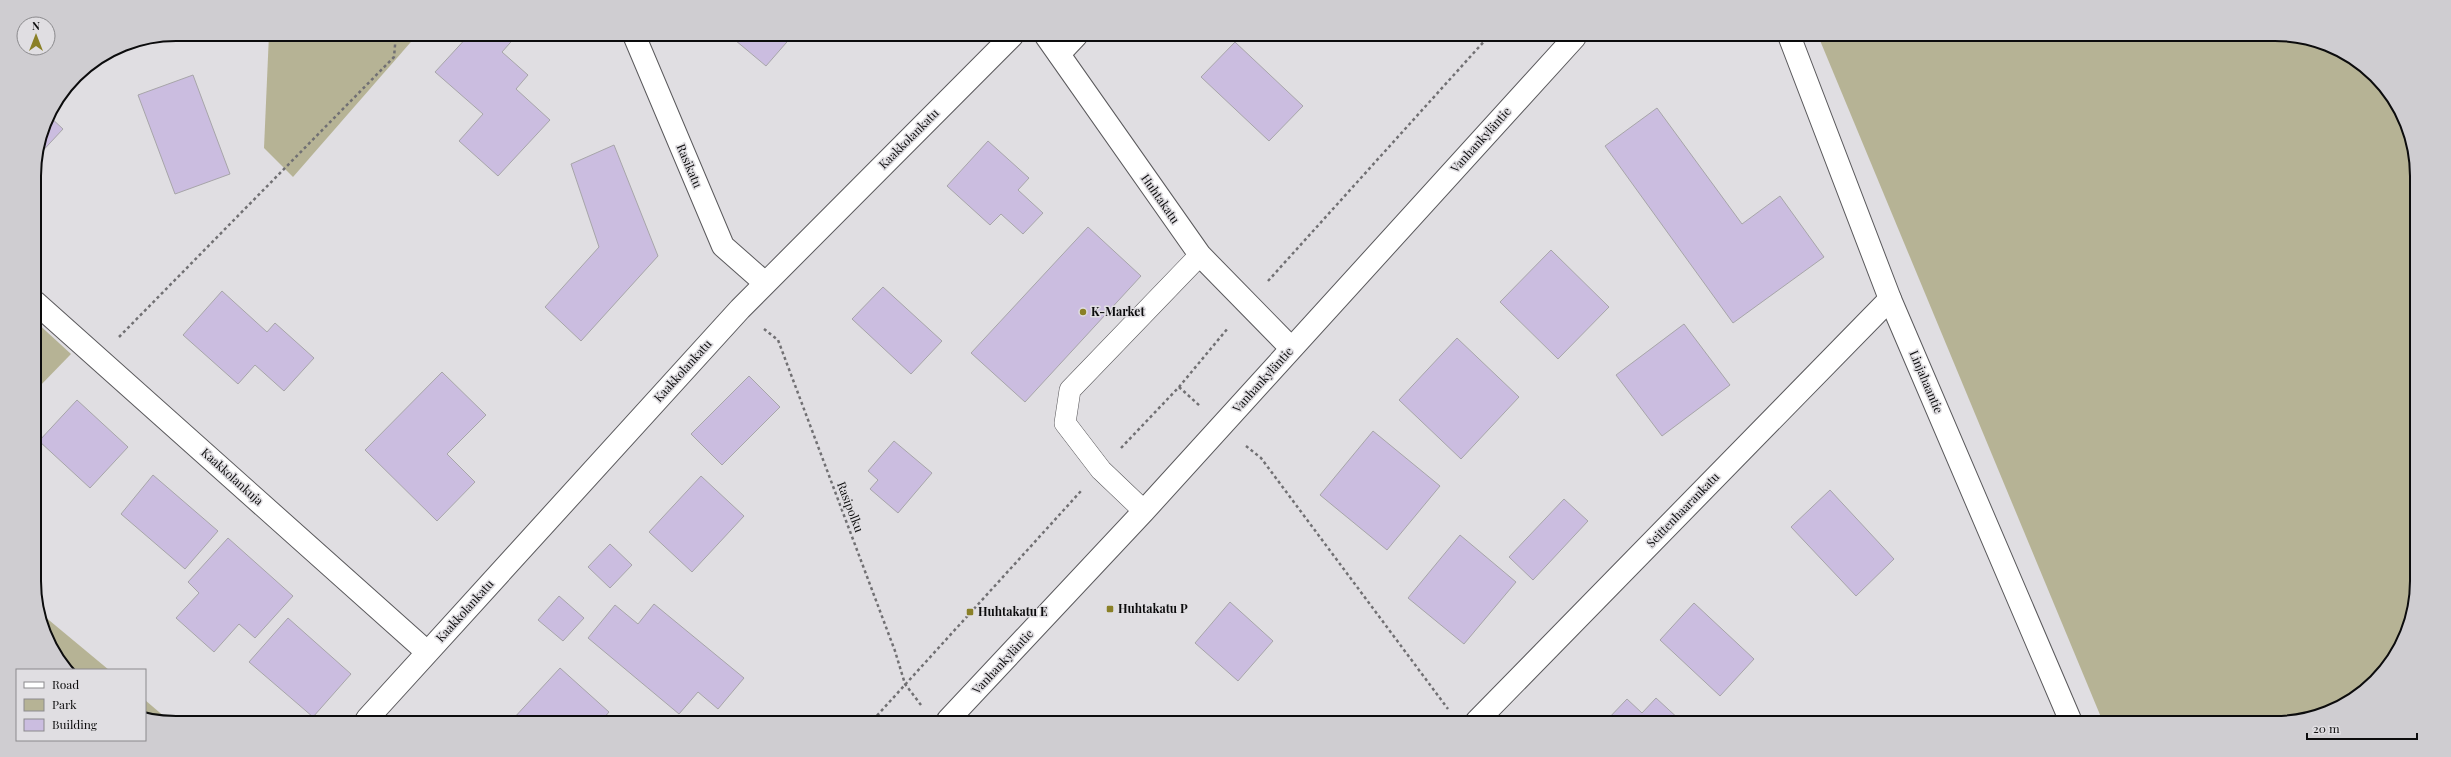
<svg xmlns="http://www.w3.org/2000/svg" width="2451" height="757" font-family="'Playfair Display',serif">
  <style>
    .green { fill: #b6b395 }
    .building { fill: #cbbde0; stroke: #a7a5a9 }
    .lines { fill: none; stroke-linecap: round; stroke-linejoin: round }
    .lane-casing { stroke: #5a595c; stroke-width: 22 }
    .street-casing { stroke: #5a595c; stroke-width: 24 }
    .secondary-casing { stroke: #5a595c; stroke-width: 24 }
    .path { stroke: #717073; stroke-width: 2.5; stroke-dasharray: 3 3; stroke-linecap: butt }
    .lane { stroke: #fff; stroke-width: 21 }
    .street { stroke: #fff; stroke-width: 22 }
    .secondary { stroke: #fff; stroke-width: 22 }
    .poi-dot { fill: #8a8027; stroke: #e0dee2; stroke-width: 1.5 }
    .labels { text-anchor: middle; stroke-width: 3; stroke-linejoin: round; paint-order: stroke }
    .street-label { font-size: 12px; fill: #0c0c0d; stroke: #e0dee2 }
    .poi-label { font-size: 12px; font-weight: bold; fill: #0c0c0d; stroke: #e0dee2; text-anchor: start }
    .rim { fill: none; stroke: #0c0c0d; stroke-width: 2 }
  </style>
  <rect width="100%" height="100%" fill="#e0dee2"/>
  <!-- green -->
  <g class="green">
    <polygon points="269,34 417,35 293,177 264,148"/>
    <polygon points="1819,38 2312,39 2376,76 2402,113 2414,149 2412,618 2398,652 2368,688 2329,712 2284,723 2103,722"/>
    <polygon points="35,321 71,354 36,390"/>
    <polygon points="38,611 109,670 67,670"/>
    <polygon points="145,700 166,718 145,718"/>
  </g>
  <!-- building -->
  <g class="building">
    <polygon points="469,35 517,35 502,52 528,75 516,89 550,120 498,176 459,141 483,114 435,72"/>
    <polygon points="729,35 793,35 766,66"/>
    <polygon points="1235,42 1303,106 1269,141 1201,77"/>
    <polygon points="193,75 230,174 175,194 138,95"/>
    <polygon points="1657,108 1742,224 1780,196 1824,257 1733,323 1605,146"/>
    <polygon points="49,116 63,129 37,157 45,121"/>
    <polygon points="988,141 1029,178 1018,190 1043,213 1023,234 1001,214 990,225 947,186"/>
    <polygon points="614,145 658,256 581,341 545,307 599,247 571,164"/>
    <polygon points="1088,227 1141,276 1025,402 971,353"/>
    <polygon points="1551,250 1609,307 1558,359 1500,302"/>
    <polygon points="883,287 942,341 911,374 852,319"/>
    <polygon points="222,291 267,332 275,323 314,358 284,391 255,365 238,384 183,335"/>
    <polygon points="1684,324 1730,385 1662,436 1616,375"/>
    <polygon points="1457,338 1519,397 1461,459 1399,400"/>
    <polygon points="442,372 486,415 447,454 475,482 437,521 365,450"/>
    <polygon points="749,376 780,407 722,465 691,434"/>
    <polygon points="77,400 128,447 90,488 39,441"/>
    <polygon points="1373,431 1440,486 1387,550 1320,495"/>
    <polygon points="894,441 932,473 898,513 870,489 878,480 868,471"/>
    <polygon points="153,475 218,531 185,569 121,514"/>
    <polygon points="701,476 744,516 692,572 649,532"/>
    <polygon points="1830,490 1894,559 1856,596 1791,527"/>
    <polygon points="1564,499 1588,521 1533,580 1509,557"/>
    <polygon points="1460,535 1516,582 1464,644 1408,598"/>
    <polygon points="228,538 293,596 255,638 239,624 214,652 176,618 199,593 188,582"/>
    <polygon points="610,544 632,565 610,588 588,567"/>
    <polygon points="559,596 584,618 563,641 538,620"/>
    <polygon points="1230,602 1273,641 1238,681 1195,643"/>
    <polygon points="1694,603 1754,659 1720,696 1660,640"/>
    <polygon points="654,604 744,678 718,709 698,692 679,714 588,638 615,605 638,624"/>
    <polygon points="288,618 351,674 313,717 249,662"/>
    <polygon points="560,668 609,712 603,719 513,719"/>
    <polygon points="1656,698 1681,721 1606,721 1627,699 1642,713"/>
    <polygon points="1927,715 1934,722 1921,722"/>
  </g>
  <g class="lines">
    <!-- lane casing -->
    <g class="lane-casing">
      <polyline id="lane" points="1144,511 1101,470 1065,423 1070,390 1200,255"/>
    </g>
    <!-- street casing -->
    <g class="street-casing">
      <g id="street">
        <polyline points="634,35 723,246 765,283"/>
        <polyline points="1046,36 1200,255 1291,348"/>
        <polyline points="1790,38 1890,299 2071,722"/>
        <polyline points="1059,54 1076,36"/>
        <polyline points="35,302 427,652"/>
        <polyline points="367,719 740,309 1012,36"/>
        <polyline points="1477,721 1890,299"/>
      </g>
    </g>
    <!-- secondary casing -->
    <g class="secondary-casing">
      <polyline id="secondary" points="948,720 1144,511 1575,37"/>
    </g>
    <!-- path -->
    <g class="path">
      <polyline points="1268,281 1488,37"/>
      <polyline points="764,329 778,340 895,651 905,684 921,705"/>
      <polyline points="119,337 394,57 396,34"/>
      <polyline points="1179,387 1200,406"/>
      <polyline points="1246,446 1261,458 1448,709"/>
      <polyline points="1121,448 1179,387 1228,328"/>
      <polyline points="873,720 1081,491"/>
    </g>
    <!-- lane -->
    <use href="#lane" class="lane"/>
    <!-- street -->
    <use href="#street" class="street"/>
    <!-- secondary -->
    <use href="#secondary" class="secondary"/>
  </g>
  <!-- markers -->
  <g class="poi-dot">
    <circle cx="1083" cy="312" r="4"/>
    <rect x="1106" y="605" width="8" height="8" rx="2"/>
    <rect x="966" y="608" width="8" height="8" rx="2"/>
  </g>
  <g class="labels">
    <!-- street labels -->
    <g class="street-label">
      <text transform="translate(909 139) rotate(-45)" y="4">Kaakkolankatu</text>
      <text transform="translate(1481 140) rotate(-48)" y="4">Vanhankyläntie</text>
      <text transform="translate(689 166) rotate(67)" y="4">Rasikatu</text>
      <text transform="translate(1160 199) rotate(55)" y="4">Huhtakatu</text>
      <text transform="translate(683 371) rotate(-48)" y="4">Kaakkolankatu</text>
      <text transform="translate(1263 380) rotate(-48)" y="4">Vanhankyläntie</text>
      <text transform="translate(1926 382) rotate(67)" y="4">Linjahaantie</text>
      <text transform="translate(232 477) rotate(42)" y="4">Kaakkolankuja</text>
      <text transform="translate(850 507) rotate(69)" y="4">Rasipolku</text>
      <text transform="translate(1683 510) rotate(-46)" y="4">Seittenhaarankatu</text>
      <text transform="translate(465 611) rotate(-48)" y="4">Kaakkolankatu</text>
      <text transform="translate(1003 662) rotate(-47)" y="4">Vanhankyläntie</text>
    </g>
    <!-- poi labels -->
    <g class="poi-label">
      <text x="1091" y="316">K-Market</text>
      <text x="1118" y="613">Huhtakatu P</text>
      <text x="978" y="616">Huhtakatu E</text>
    </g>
  </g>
  <!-- crop -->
  <path d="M0 0H2451V757H0ZM176 41H2275A135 135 0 0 1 2410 176V581A135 135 0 0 1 2275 716H176A135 135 0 0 1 41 581V176A135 135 0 0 1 176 41Z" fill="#cfcdd1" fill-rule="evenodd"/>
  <path class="rim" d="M176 41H2275A135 135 0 0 1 2410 176V581A135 135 0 0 1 2275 716H176A135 135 0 0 1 41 581V176A135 135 0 0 1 176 41Z"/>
  <!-- legend -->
  <rect x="16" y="669" width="130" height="72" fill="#e0dee2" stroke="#8b8a8d"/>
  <rect x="24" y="682" width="20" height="6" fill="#ffffff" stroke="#8b8a8d"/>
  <text x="52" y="689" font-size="12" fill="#0c0c0d">Road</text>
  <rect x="24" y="699" width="20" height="12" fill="#b6b395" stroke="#8b8a8d"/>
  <text x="52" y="709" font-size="12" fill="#0c0c0d">Park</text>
  <rect x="24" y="719" width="20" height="12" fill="#cbbde0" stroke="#8b8a8d"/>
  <text x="52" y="729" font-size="12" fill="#0c0c0d">Building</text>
  <!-- north arrow -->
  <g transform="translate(36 36)"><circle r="19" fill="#e0dee2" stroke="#8b8a8d"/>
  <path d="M0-3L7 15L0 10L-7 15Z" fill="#8a8027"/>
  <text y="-6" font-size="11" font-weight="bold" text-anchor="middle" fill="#0c0c0d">N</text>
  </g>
  <!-- scale -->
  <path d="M2307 733v6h110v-6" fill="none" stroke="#0c0c0d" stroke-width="2"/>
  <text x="2313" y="733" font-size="12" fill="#0c0c0d" stroke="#e0dee2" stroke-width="3" paint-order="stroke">20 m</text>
</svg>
